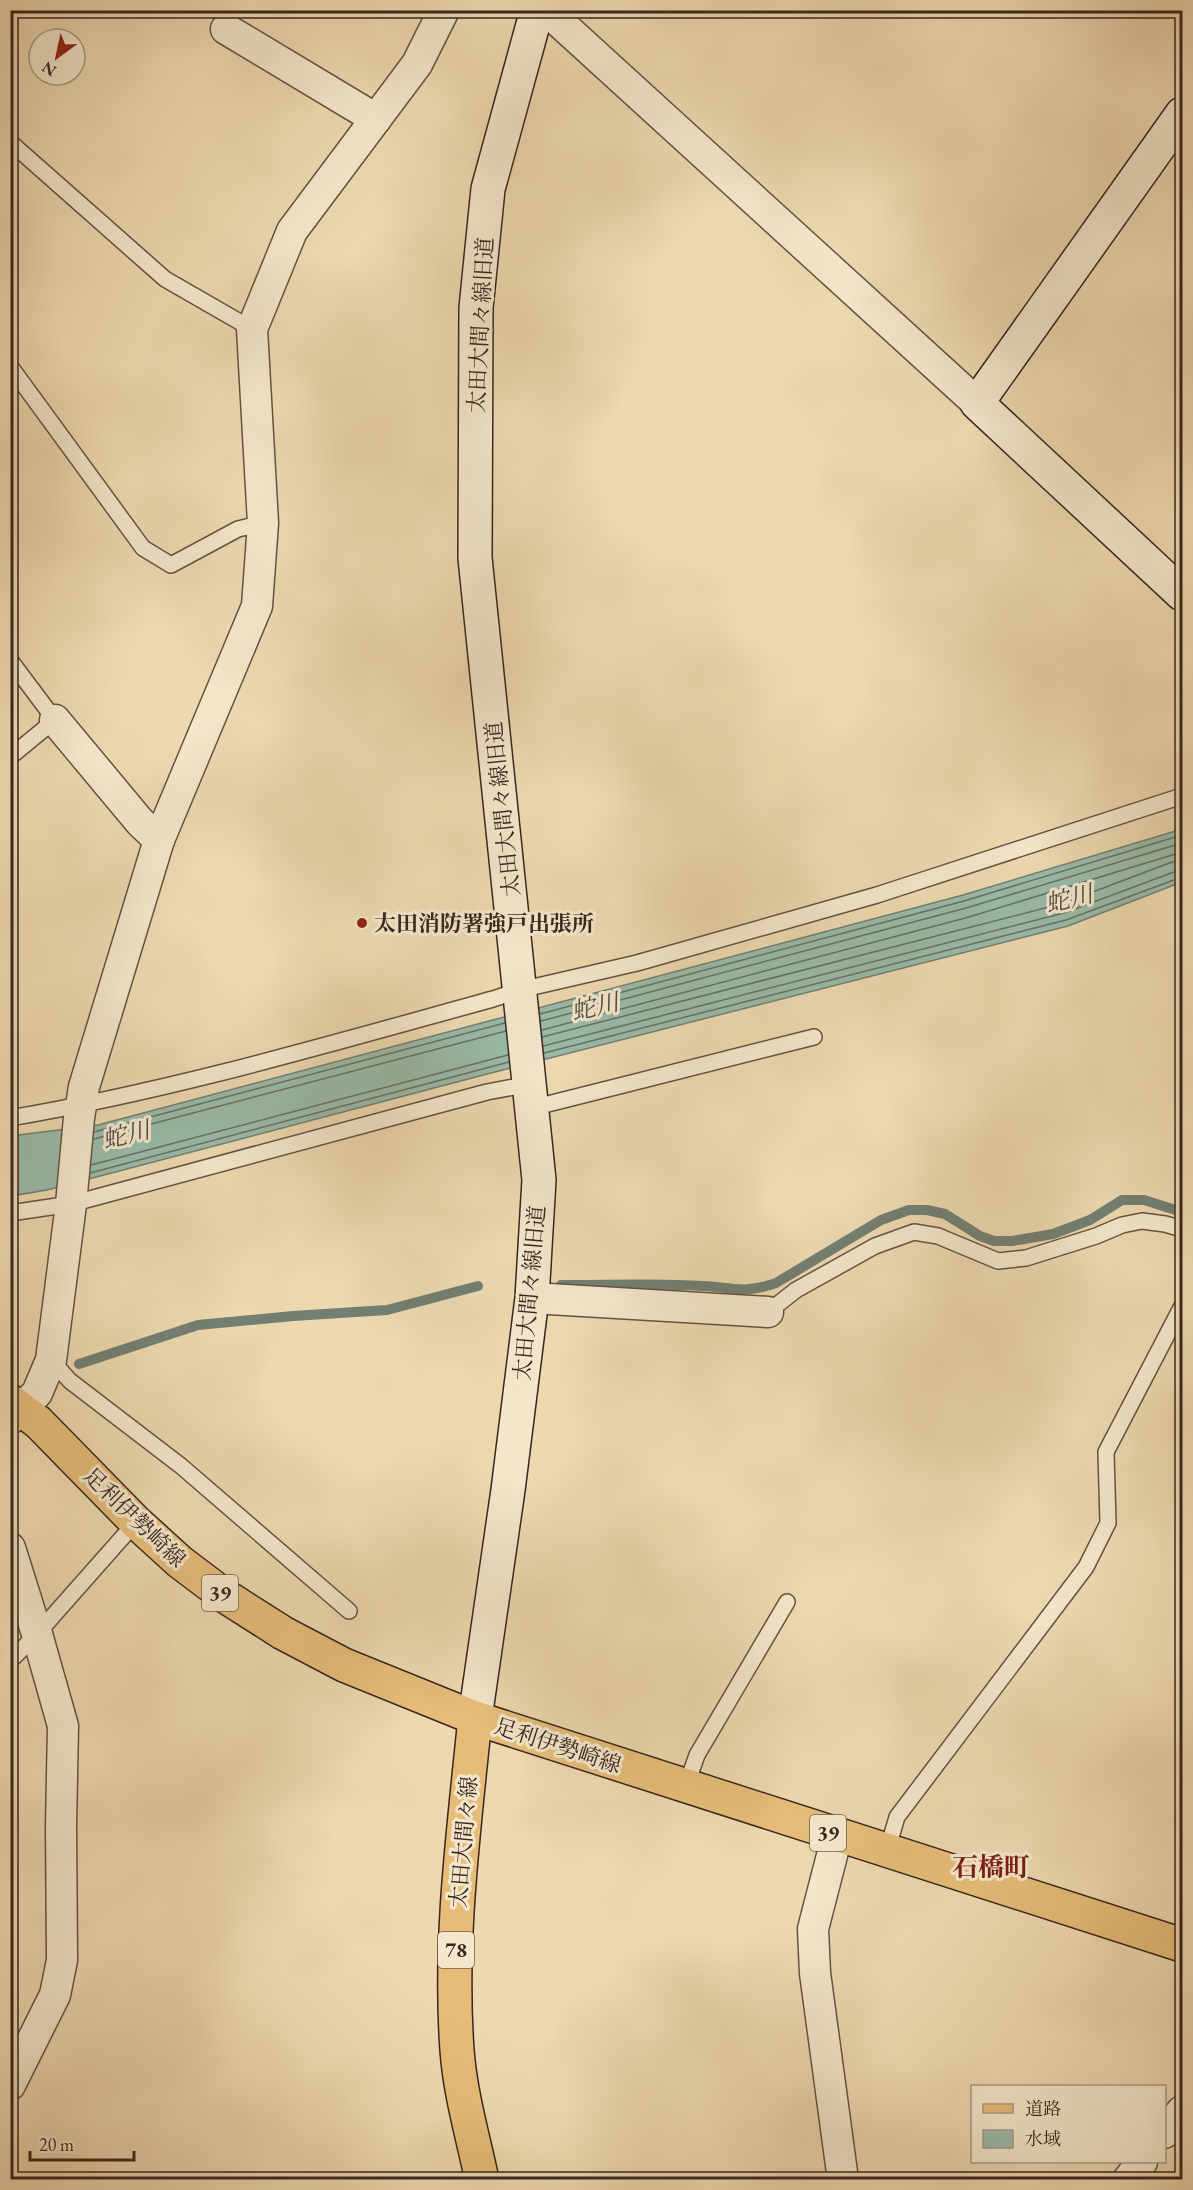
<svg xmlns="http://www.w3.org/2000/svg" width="1193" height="2190" font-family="'EB Garamond','Noto Serif JP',serif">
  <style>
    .water { fill: #99baa9; stroke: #727f72; stroke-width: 1.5 }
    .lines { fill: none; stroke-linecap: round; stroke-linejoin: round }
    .shore { stroke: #687064; stroke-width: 1.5 }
    .stream { stroke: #727f72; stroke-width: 10 }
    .lane-casing { stroke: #655243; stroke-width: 18 }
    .street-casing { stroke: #655243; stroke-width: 33 }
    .secondary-casing { stroke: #38261f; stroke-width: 36 }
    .primary-casing { stroke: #38261f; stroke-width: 36 }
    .lane { stroke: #f3e6cb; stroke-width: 15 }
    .street { stroke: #f3e6cb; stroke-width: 30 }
    .secondary { stroke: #f3e6cb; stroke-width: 33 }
    .primary { stroke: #e6bc78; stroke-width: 33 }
    .poi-dot { fill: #8f2418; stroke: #f3e6cb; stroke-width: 2 }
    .labels { text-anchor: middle; stroke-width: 6; stroke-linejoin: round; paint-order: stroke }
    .shield { fill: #f3e6cb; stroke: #706053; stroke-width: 1.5 }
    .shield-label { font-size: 21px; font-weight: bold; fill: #38261f }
    .street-label { font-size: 22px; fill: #38261f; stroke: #f3e6cb }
    .poi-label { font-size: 22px; font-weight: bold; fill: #38261f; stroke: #f3e6cb; text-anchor: start }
    .water-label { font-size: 24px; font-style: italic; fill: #504b42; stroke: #f3e6cb }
    .quarter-label { font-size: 26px; font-weight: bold; fill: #7a1f14; stroke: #f3e6cb }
  </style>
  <rect width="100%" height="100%" fill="#edd8af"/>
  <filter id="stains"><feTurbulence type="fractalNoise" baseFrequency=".00333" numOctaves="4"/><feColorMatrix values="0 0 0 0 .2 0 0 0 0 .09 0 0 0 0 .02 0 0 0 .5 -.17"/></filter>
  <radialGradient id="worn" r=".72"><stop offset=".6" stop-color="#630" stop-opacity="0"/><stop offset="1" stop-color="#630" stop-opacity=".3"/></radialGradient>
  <!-- water -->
  <polygon class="water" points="1182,829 1182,882 1068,926 491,1073 47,1190 11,1196 11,1136 98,1125 963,895"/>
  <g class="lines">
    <!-- shore -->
    <g class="shore">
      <polyline points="540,1014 964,901 1182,835"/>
      <polyline points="541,1021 966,908 1182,843"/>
      <polyline points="542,1030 969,917 1182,852"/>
      <polyline points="542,1037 1061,904 1172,862 1182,860"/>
      <polyline points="543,1046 1064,913 1182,869"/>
      <polyline points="544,1053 1066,920 1182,877"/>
      <polyline points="94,1132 505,1023"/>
      <polyline points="94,1139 506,1031"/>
      <polyline points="91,1165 508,1055"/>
      <polyline points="90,1173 509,1062"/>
    </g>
    <!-- stream -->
    <g class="stream">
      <path d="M561,1285c48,0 96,-2 143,1 32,2 39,8 72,-3l105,-63 28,-10h18l18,4 35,22 14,5h18l41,-7 37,-14 32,-20h22l38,12"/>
      <polyline points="79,1364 198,1325 293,1316 387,1310 478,1286"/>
    </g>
    <!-- lane casing -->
    <g class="lane-casing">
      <g id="lane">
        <polyline points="10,142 165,279 252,329"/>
        <polyline points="10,366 143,548 171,565 238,529 263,523"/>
        <polyline points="10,660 55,720 10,757"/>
        <polyline points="532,1108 814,1037"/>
        <path d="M10,1118c164,-28 323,-75 483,-119l27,-9 117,-27 240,-68 305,-99"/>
        <polyline points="10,1213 71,1204 487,1092 530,1084"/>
        <polyline points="768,1312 796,1290 875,1246 914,1232 938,1236 998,1261 1026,1258 1096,1236 1122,1225 1142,1221 1165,1224 1182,1229"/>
        <polyline points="51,1360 70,1381 181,1466 349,1611"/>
        <polyline points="10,1661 37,1634 136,1522"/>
        <polyline points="686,1786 697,1755 787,1602"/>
        <polyline points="887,1851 897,1817 1086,1567 1108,1523 1106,1452 1182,1306"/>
      </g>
    </g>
    <!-- street casing -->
    <g class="street-casing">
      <g id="street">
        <polyline points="546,10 977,403"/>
        <polyline points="226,29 376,119"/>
        <polyline points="55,720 140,822 159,840"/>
        <polyline points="532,1298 768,1312"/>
        <polyline points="10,1419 37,1393 51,1360 71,1204 79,1118 84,1087 159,840 257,606 263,523 252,329 292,231 417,64 444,10"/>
        <polyline points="10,1548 37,1634 63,1726 61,1826 62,1960 55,1995 10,2085"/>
        <polyline points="837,1836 813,1929 815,1973 843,2180"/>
        <polyline points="1164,2133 1182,2111"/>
        <polyline points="1128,2180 1142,2162"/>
      </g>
    </g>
    <!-- secondary casing -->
    <g class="secondary-casing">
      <g id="secondary">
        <polyline points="1182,114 977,403 1182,594"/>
        <polyline points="475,1718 508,1490 532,1298 539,1180 475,558 476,308 488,189 537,10"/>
      </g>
    </g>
    <!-- primary casing -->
    <g class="primary-casing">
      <g id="primary">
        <polyline points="10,1401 38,1422 136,1522 180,1562 225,1596 283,1633 344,1665 475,1718 1182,1945"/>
        <path d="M475,1718c-11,111 -26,221 -18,332 3,43 16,87 25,130"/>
      </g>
    </g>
    <!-- lane -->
    <use href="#lane" class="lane"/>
    <!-- street -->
    <use href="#street" class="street"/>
    <!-- secondary -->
    <use href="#secondary" class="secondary"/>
    <!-- primary -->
    <use href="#primary" class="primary"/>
  </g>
  <!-- markers -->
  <circle class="poi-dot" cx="362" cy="923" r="6"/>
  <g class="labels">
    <!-- shield labels -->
    <g class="shield">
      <rect x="202" y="1575" width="36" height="36" rx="4.5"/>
      <rect x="810" y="1815" width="36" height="36" rx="4.5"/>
      <rect x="438" y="1932" width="36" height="36" rx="4.5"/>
    </g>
    <g class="shield-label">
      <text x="220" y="1600">39</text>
      <text x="828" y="1840">39</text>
      <text x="456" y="1957">78</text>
    </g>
    <!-- street labels -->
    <g class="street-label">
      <text transform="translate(480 325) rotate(-87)" y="8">太田大間々線旧道</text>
      <text transform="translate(502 809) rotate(-96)" y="8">太田大間々線旧道</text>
      <text transform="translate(529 1293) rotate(-85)" y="8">太田大間々線旧道</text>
      <text transform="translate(135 1517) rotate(44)" y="8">足利伊勢崎線</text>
      <text transform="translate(558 1745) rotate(18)" y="8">足利伊勢崎線</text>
      <text transform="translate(463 1842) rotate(-85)" y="8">太田大間々線</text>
    </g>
    <!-- poi labels -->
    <g class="poi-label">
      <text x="374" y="931">太田消防署強戸出張所</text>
    </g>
    <!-- water labels -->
    <g class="water-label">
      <text transform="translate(1069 899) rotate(-14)" y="8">蛇川</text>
      <text transform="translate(595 1007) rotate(-13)" y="8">蛇川</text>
      <text transform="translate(126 1135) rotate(-14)" y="8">蛇川</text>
    </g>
    <!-- quarter labels -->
    <g class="quarter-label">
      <text x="991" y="1876">石橋町</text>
    </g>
  </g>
  <!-- margin -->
  <rect width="1193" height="2190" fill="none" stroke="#edd8af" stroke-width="36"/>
  <rect x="12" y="12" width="1169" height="2166" fill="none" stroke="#38261f" stroke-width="3"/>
  <rect x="18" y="18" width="1157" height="2154" fill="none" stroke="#38261f" stroke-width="1.5"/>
  <!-- legend -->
  <rect x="971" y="2085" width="195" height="78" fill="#f3e6cb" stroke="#a89986" stroke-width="1.5"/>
  <rect x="983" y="2104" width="30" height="9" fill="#e6bc78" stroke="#a89986" stroke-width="1.5"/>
  <text x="1025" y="2115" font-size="18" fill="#38261f">道路</text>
  <rect x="983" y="2130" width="30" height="18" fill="#99baa9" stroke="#a89986" stroke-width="1.5"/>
  <text x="1025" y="2145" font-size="18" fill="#38261f">水域</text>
  <!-- north arrow -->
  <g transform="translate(57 57) rotate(213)"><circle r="28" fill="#f3e6cb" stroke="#a89986" stroke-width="1.5"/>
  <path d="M0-4.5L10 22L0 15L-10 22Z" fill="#8f2418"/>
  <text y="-9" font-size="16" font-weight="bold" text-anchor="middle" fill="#38261f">N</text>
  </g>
  <!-- scale -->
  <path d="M30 2151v9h104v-9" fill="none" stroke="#38261f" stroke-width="3"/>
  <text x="39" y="2151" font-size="18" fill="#38261f" stroke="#f3e6cb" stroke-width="4.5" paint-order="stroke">20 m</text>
  <rect width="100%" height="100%" filter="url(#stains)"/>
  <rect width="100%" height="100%" fill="url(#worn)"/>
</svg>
